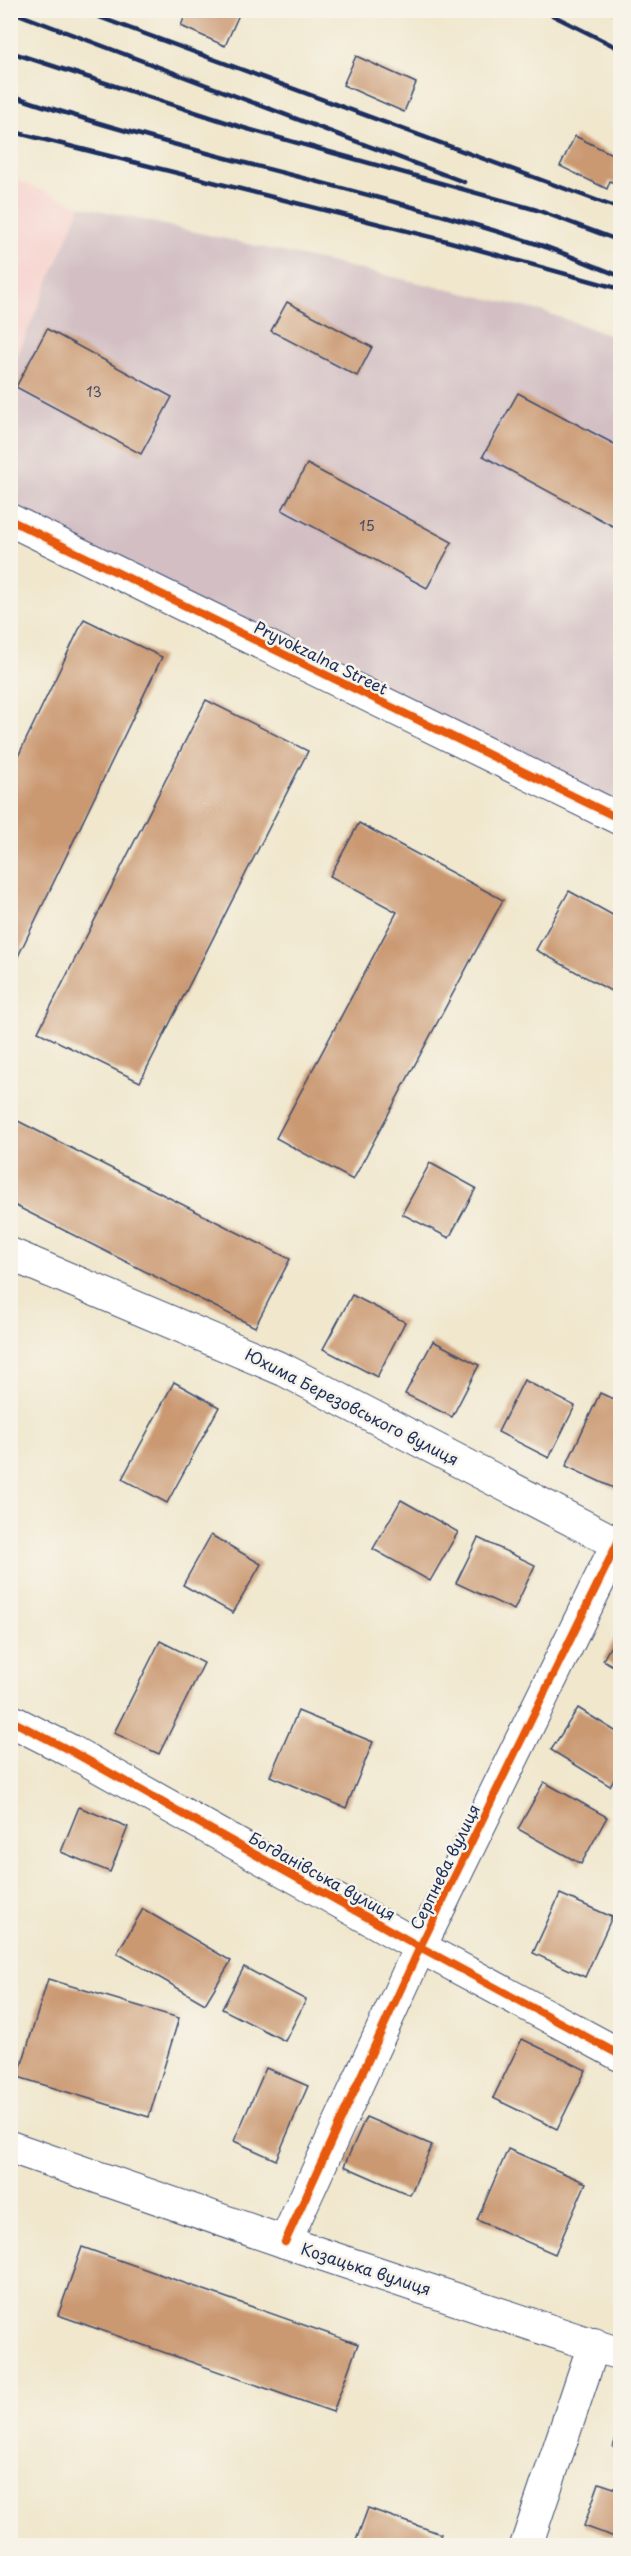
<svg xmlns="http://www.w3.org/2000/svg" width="631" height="2556" font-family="'Playpen Sans',sans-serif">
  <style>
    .built { fill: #f7d0cc }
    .industrial { fill: #d2bec3 }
    .building { fill: #ca9972 }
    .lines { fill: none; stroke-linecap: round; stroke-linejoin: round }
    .street-casing { stroke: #3b4b6f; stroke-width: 34 }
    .street { stroke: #fff; stroke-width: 32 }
    .rail { stroke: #1b2f5e; stroke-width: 4.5 }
    .cycleway-casing { stroke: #f7f3e8; stroke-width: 11 }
    .cycleway { stroke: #e8590c; stroke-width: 8 }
    .labels { text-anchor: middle; stroke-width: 5; stroke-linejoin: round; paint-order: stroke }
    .number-label { font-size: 14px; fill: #474a63 }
    .street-label { font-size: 16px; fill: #1b2f5e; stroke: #f7f3e8 }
  </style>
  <rect width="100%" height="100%" fill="#f7f3e8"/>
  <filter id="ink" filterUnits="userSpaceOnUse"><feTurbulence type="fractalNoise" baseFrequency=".0167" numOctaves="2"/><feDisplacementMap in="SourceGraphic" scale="12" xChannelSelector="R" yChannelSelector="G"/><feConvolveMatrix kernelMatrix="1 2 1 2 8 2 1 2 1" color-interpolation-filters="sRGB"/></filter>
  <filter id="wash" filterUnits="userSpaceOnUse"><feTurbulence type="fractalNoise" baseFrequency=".008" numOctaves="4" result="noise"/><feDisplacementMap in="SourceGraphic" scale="24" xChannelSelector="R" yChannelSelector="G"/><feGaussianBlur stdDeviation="1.35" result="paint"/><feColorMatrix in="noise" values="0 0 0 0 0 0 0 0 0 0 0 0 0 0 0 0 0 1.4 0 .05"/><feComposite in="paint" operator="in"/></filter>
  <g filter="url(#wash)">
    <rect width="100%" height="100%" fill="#f0e7cd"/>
    <!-- built -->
    <polygon class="built" points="11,178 81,206 11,370"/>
    <!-- industrial -->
    <polygon class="industrial" points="81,206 542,311 620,339 620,819 11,520 11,370"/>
    <g id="blocks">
      <!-- building -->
      <g class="building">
        <polygon points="187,10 241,10 225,46 181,26"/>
        <polygon points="356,56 416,83 404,112 343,85"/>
        <polygon points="575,136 620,158 620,186 610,181 607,189 560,166"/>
        <polygon points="287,302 372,347 357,376 271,331"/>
        <polygon points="47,329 172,397 141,454 16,387"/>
        <polygon points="518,393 620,447 620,530 483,456"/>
        <polygon points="307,464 452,542 427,588 282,510"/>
        <polygon points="84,619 162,657 10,973 10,773"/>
        <polygon points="206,700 308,751 140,1082 38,1032"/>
        <polygon points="359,823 503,900 353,1180 276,1138 397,912 330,876"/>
        <polygon points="569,891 620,919 620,996 536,950"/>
        <polygon points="14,1119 290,1259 255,1327 10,1203 10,1125"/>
        <polygon points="430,1163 476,1188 449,1238 402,1214"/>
        <polygon points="352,1295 405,1322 377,1377 323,1349"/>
        <polygon points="433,1341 479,1365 452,1417 405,1394"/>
        <polygon points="524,1380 575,1406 549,1458 498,1432"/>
        <polygon points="174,1382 219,1407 167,1503 122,1479"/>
        <polygon points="600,1393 620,1402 620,1491 566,1466"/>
        <polygon points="401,1500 458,1532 430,1581 373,1549"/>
        <polygon points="211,1535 261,1564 233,1613 183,1585"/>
        <polygon points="478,1538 535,1565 514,1610 456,1583"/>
        <polygon points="620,1629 620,1670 603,1660"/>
        <polygon points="160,1641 204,1663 159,1754 114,1733"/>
        <polygon points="578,1708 620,1734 620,1768 610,1786 551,1750"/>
        <polygon points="298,1711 373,1742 346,1808 270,1776"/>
        <polygon points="544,1782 607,1817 581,1864 518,1829"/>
        <polygon points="79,1807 128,1827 110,1872 61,1852"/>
        <polygon points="560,1894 612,1917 585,1977 533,1953"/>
        <polygon points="143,1909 231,1961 205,2004 117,1953"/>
        <polygon points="244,1967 306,2000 285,2041 222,2009"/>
        <polygon points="48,1979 179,2018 149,2117 18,2077"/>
        <polygon points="522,2039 586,2070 557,2129 493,2098"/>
        <polygon points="266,2068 308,2086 276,2160 234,2141"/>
        <polygon points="366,2117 432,2145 410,2195 344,2166"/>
        <polygon points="508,2149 586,2183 555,2254 477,2220"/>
        <polygon points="82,2247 358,2344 333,2412 58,2315"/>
        <polygon points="620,2426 620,2450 613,2447"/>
        <polygon points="599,2483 620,2490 620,2539 584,2526"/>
        <polygon points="368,2508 441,2534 436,2546 354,2546"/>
      </g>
    </g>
  </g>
  <g filter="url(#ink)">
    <use href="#blocks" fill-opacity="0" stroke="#3b4b6f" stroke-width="1.5"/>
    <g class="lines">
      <!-- street casing -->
      <g class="street-casing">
        <g id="street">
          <polyline points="10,520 620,819"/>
          <polyline points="10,1254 284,1370 620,1545"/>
          <polyline points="10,1720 71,1751 420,1947 620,2055"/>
          <polyline points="10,2147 285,2242 620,2354"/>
          <polyline points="285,2242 420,1947 620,1538"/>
          <polyline points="526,2546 594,2344"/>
        </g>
      </g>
      <!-- street -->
      <use href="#street" class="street"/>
      <!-- rail -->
      <g class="rail">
        <polyline points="80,10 620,209"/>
        <polyline points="542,10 620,49"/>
        <polyline points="609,10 620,16"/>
        <polyline points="10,11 464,182"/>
        <polyline points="10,52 244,128 537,210 620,241"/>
        <path d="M10,95c174,59 356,93 530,150 27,9 54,21 80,31"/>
        <polyline points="10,131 447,241 620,289"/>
      </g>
      <!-- cycleway casing -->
      <g class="cycleway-casing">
        <g id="cycleway">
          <polyline points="10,520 620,819"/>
          <polyline points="10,1720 71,1751 420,1947 620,2055"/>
          <polyline points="285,2242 420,1947 620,1538"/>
        </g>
      </g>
      <!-- cycleway -->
      <use href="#cycleway" class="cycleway"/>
    </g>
  </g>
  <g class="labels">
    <!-- number labels -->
    <g class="number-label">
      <text x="94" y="397">13</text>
      <text x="367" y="531">15</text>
    </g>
    <!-- street labels -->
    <g class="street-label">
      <text transform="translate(321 658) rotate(26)" y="6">Pryvokzalna Street</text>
      <text transform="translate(352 1407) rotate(27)" y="6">Юхима Березовського вулиця</text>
      <text transform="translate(445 1867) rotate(-64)" y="6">Серпнева вулиця</text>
      <text transform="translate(322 1876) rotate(29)" y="6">Богданівська вулиця</text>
      <text transform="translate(366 2269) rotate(18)" y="6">Козацька вулиця</text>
    </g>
  </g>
  <!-- margin -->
  <rect width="631" height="2556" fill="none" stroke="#f7f3e8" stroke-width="36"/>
</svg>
